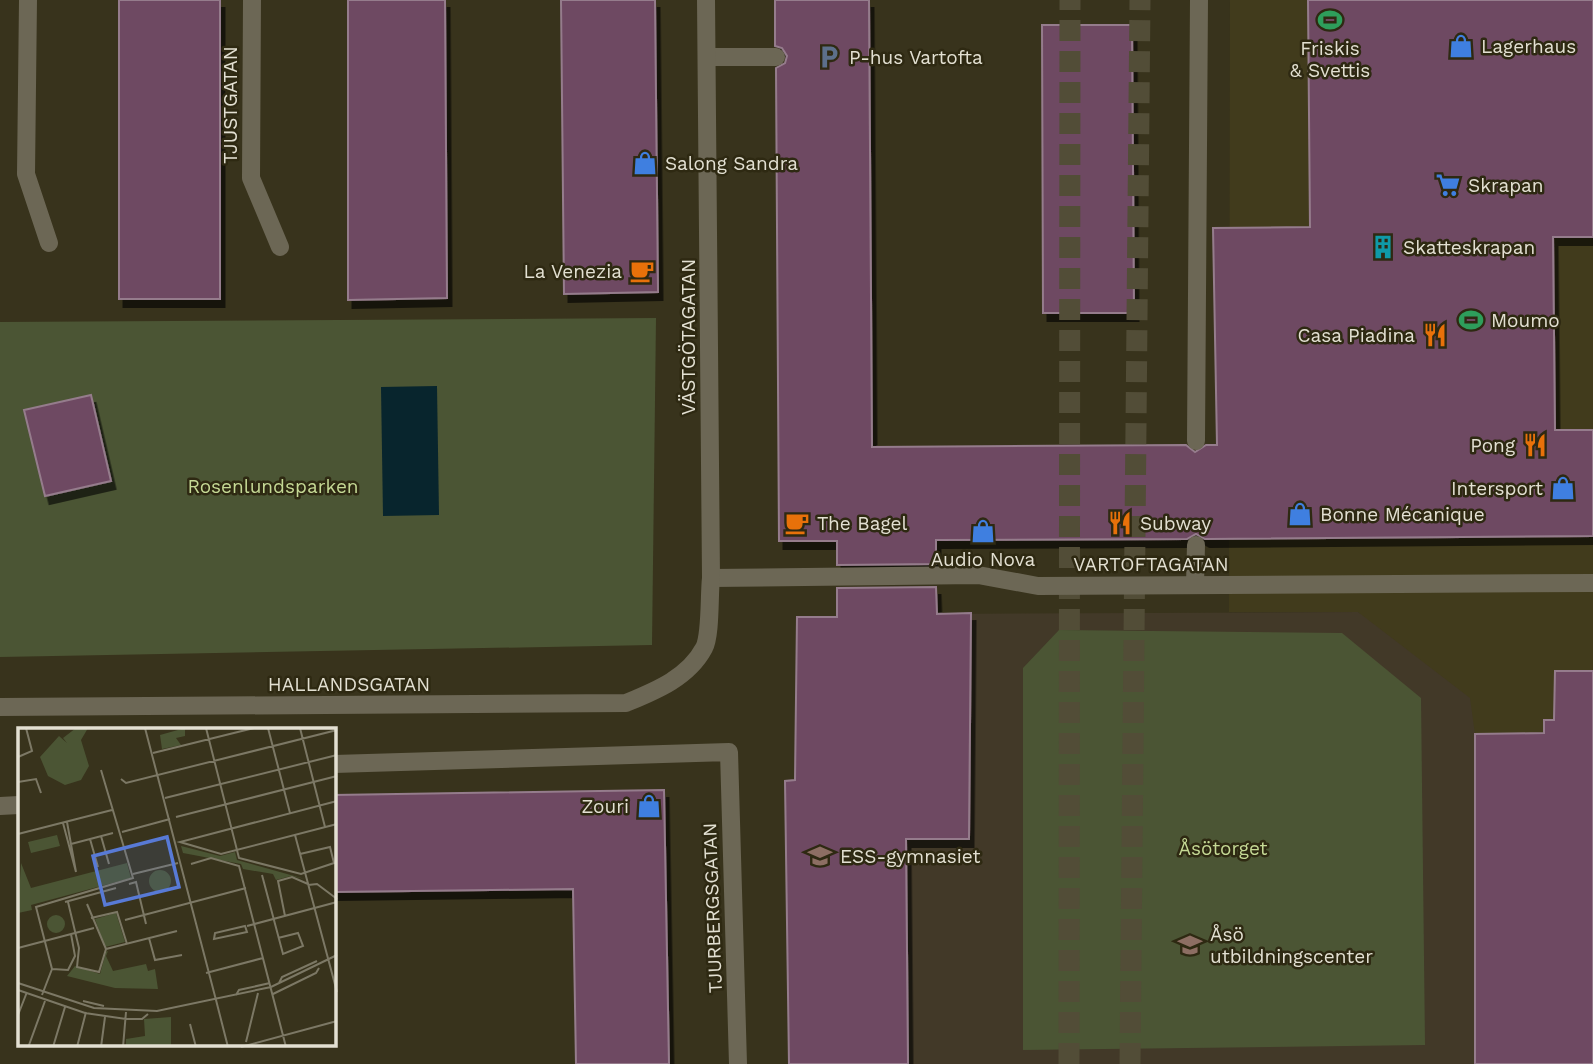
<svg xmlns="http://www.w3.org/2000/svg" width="1593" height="1064" font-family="'Work Sans',sans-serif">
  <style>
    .built { fill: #413b1c }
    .education { fill: #423928 }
    .green { fill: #4b5534 }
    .water { fill: #08252d }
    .building { fill: #6e4962; stroke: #957c8c; stroke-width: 2; filter: url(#shadow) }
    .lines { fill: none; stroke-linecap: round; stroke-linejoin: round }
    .highway-tunnel { stroke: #524d37; stroke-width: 21; stroke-dasharray: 21 10; stroke-linecap: butt }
    .lane { stroke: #6c6755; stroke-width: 18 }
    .street { stroke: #6c6755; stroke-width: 18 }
    .labels { text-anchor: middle; stroke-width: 5; stroke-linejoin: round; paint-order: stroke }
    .poi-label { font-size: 19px; fill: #e3e0d2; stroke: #2e2912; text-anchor: start }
    .street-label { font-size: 19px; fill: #e3e0d2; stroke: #2e2912 }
    .park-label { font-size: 19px; fill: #c5d995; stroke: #2e2912 }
    .inset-road { fill: none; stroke: #7c7865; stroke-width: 2 }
    .view { fill: #587ad6; fill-opacity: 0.15; stroke: #587ad6; stroke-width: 3.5 }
    .inset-edge { fill: none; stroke: #e3e0d2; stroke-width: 3.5 }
  </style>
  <defs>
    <filter id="shadow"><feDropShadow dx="4.5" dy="8" stdDeviation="0" flood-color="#0009"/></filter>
  </defs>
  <rect width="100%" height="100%" fill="#38331c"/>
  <!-- built -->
  <polygon class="built" points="1230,0 1593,0 1593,720 1544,733 1475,734 1358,612 1229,612"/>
  <!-- education -->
  <polygon class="education" points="936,603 937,614 1358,612 1470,698 1475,734 1543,733 1544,720 1593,720 1593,1064 789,1064 785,781 795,780 797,617 836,617 837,604"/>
  <!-- green -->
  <g class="green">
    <polygon points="656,318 652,645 0,657 0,322"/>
    <polygon points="1059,630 1342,633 1421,698 1425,1045 1023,1050 1023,668"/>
  </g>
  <!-- water -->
  <polygon class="water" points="437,386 439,515 383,516 381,387"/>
  <!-- building -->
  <g class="building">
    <rect x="119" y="0" width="101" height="299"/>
    <polygon points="348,0 445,0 447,298 348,300"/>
    <polygon points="561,0 655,0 658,292 564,294"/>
    <polygon points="775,0 869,0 872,447 1186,445 1195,452 1206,445 1217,445 1213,228 1310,227 1308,0 1593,0 1593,237 1553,237 1555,430 1593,430 1593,536 1205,539 1196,534 1187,539 936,540 936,564 837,565 837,541 779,541 776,68 785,63 787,56 782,48 775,46"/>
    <polygon points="1042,25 1132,25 1134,313 1043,313"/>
    <polygon points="91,395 111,481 45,496 24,410"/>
    <polygon points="936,587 937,614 971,613 969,839 906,839 908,1064 789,1064 785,781 795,780 797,617 837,617 837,588"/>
    <polygon points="1555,671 1593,671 1593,1064 1475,1064 1475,734 1544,733 1544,720 1554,720"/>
    <polygon points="664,790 669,1064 576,1064 573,889 334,892 334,795"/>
  </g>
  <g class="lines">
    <!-- highway-tunnel -->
    <g class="highway-tunnel">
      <polyline points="1069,1064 1070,0"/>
      <polyline points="1130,1064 1140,0"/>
    </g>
    <!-- lane -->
    <g class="lane">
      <polyline points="707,57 776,57"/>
      <polyline points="1196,441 1199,0"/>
      <polyline points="1195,585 1196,545"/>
    </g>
    <!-- street -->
    <g class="street">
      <polyline points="28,0 26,174 49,243"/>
      <polyline points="252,0 251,178 280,247"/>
      <polyline points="711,578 978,575 1038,586 1593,583"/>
      <path d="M0,707l626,-4c29,-12 62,-25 78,-55 7,-13 5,-54 7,-70l-5,-578"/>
      <polyline points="334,764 729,752 738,1064"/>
      <polyline points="0,806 19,805"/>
    </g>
  </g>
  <!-- icons -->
  <defs>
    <g id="stadium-bare" transform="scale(1.89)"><path d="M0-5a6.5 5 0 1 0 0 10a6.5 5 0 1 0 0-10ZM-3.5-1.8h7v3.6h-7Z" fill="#2e9e5b" stroke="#2e2912" stroke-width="2.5" paint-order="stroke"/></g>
    <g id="shop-bare" transform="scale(1.89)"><path d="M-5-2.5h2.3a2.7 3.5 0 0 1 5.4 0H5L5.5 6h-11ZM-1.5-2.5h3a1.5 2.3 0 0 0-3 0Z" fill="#3f7fe0" stroke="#2e2912" stroke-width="2.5" paint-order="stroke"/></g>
    <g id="parking-bare" transform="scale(1.89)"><path d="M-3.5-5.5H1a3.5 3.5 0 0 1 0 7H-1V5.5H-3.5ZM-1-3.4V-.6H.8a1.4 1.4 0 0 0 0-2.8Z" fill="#5c6f8a" stroke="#2e2912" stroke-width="2.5" paint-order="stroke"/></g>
    <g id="supermarket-bare" transform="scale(1.89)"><path d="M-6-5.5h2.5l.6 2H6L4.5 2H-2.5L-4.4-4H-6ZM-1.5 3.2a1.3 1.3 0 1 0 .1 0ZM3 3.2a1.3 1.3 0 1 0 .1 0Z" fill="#3f7fe0" stroke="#2e2912" stroke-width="2.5" paint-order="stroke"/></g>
    <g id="building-bare" transform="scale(1.89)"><path d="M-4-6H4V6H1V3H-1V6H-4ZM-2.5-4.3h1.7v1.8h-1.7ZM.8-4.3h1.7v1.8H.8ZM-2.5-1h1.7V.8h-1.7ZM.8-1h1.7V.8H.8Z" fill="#0f9aa8" stroke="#2e2912" stroke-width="2.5" paint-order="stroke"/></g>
    <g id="cafe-bare" transform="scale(1.89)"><path d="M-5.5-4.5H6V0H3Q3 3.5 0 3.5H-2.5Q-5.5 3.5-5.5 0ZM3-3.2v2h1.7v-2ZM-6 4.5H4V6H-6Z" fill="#e8710a" stroke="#2e2912" stroke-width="2.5" paint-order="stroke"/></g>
    <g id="restaurant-bare" transform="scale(1.89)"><path d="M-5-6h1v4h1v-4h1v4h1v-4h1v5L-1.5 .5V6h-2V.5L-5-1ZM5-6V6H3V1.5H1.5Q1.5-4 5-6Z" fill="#e8710a" stroke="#2e2912" stroke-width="2.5" paint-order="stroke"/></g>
    <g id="school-bare" transform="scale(1.89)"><path d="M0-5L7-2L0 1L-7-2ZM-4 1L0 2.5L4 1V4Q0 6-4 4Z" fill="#8d6e63" stroke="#2e2912" stroke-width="2.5" paint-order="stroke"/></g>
  </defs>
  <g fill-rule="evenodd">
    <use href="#stadium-bare" x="1330" y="20"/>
    <use href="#shop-bare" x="1461" y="46"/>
    <use href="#parking-bare" x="829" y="57"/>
    <use href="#shop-bare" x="645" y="163"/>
    <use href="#supermarket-bare" x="1448" y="185"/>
    <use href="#building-bare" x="1383" y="247"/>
    <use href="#cafe-bare" x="642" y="271"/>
    <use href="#stadium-bare" x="1471" y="320"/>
    <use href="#restaurant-bare" x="1435" y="335"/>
    <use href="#restaurant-bare" x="1535" y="445"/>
    <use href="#shop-bare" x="1563" y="488"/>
    <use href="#shop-bare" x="1300" y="514"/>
    <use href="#cafe-bare" x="797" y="523"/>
    <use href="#restaurant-bare" x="1120" y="523"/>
    <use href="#shop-bare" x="983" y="531"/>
    <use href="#shop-bare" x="649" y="806"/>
    <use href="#school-bare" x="820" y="856"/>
    <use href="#school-bare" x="1190" y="945"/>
  </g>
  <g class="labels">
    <!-- poi labels -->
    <g class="poi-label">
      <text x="1481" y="53">Lagerhaus</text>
      <text x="1330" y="55" text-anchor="middle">Friskis<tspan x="1330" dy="22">&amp; Svettis</tspan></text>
      <text x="849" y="64">P-hus Vartofta</text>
      <text x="665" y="170">Salong Sandra</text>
      <text x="1468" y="192">Skrapan</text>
      <text x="1403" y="254">Skatteskrapan</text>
      <text x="622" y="278" text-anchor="end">La Venezia</text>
      <text x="1491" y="327">Moumo</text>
      <text x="1415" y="342" text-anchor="end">Casa Piadina</text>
      <text x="1515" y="452" text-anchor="end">Pong</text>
      <text x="1543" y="495" text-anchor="end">Intersport</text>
      <text x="1320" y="521">Bonne Mécanique</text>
      <text x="817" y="530">The Bagel</text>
      <text x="1140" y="530">Subway</text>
      <text x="983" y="566" text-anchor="middle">Audio Nova</text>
      <text x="629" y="813" text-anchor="end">Zouri</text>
      <text x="840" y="863">ESS-gymnasiet</text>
      <text x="1210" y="941">Åsö<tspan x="1210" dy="22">utbildningscenter</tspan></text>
    </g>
    <!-- street labels -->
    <g class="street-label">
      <text transform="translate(230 105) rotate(-90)" y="7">TJUSTGATAN</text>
      <text transform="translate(688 337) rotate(-90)" y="7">VÄSTGÖTAGATAN</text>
      <text x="1151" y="571">VARTOFTAGATAN</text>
      <text x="349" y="691">HALLANDSGATAN</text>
      <text transform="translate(712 908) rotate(-92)" y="7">TJURBERGSGATAN</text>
    </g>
    <!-- park labels -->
    <g class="park-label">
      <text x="273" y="493">Rosenlundsparken</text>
      <text x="1223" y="855">Åsötorget</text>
    </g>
  </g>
  <!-- overview -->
  <g transform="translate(18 728)">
    <rect width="318" height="318" fill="#38331c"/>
    <path d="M58,0h12l-7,12 8,26 -8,14 -16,5 -17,-9 -8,-19 19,-21 8,7 -4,-5zM167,0v8l-9,2 5,7 -19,4 -2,-14zM39,107l3,11 -29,7 -3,-11zM163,118l39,10 15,-4 2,8 68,19 -14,-3 -15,4 -3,-6 -30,-5 -2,-5 -58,-11zM3,135l10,25 96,-25 4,15 -100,27 1,5 -14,3zM131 153a11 11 0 1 1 22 0a11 11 0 1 1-22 0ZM98,185l9,29 -20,5 -10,-28zM29 196a9 9 0 1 1 18 0a9 9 0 1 1-18 0ZM90,223l-2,5 7,15 33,-7 2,7 7,-2 3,20 -43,-1 -48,-12 8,-10 25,8 6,-22zM153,289v29l-45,1v-8l19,-3 -1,-17z" fill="#4b5534"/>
    <path class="inset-road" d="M127,0l71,272M188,0l33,130 62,16 33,-11 -4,-16 -30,7M250,0l22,85M282,0l25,99M135,25l101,-25M0,29l14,-6 -6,-23M103,51l5,4 211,-53M0,54l18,-3 5,14M147,70l172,-43M319,73l-157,41 41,12 116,-30M158,89l161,-41M45,95l13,49 -9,-50M104,104l48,-13M0,106l94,-24M277,107l42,157M83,108l8,28M72,111l8,28M53,116l42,-11M173,136l20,-6 28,8 47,181M115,146l45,-11M244,147l21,79 20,-8 -5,-13 -20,5M111,156l7,-2 10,42M290,157l9,-1 20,15M47,174l51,-14M50,174l11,46 -2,19 22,5 7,-23 -19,-45M267,188l-7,-35 14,-4 16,7M73,190l26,-6 10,32M107,192l121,-32M227,198l2,6 -33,7 1,-6zM229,198l90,-24M131,210l6,22 27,-5M0,220l76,-20M88,221l71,-18M34,241l16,1 7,-14 -4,-22M188,245l57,-15M0,255l76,25 63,3 114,-24 66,-32M261,255l3,-6 35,-16M0,262l67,23 41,6h16l6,-5M255,266l43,-21 3,-5M24,267l10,-26 -16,-62 97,-29 -32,-108M218,267l3,-5 31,-7M198,272l12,47M65,273l21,5M0,287l9,-23M172,296l6,23M228,314l12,-49M11,317l16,-44M35,319l12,-40M59,319l9,-35M83,319l4,-30M105,319l3,-35M223,319l96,-26"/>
    <path class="view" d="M149,109l12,50 -74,18 -12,-49z"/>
    <rect width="318" height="318" class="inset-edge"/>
  </g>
</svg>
